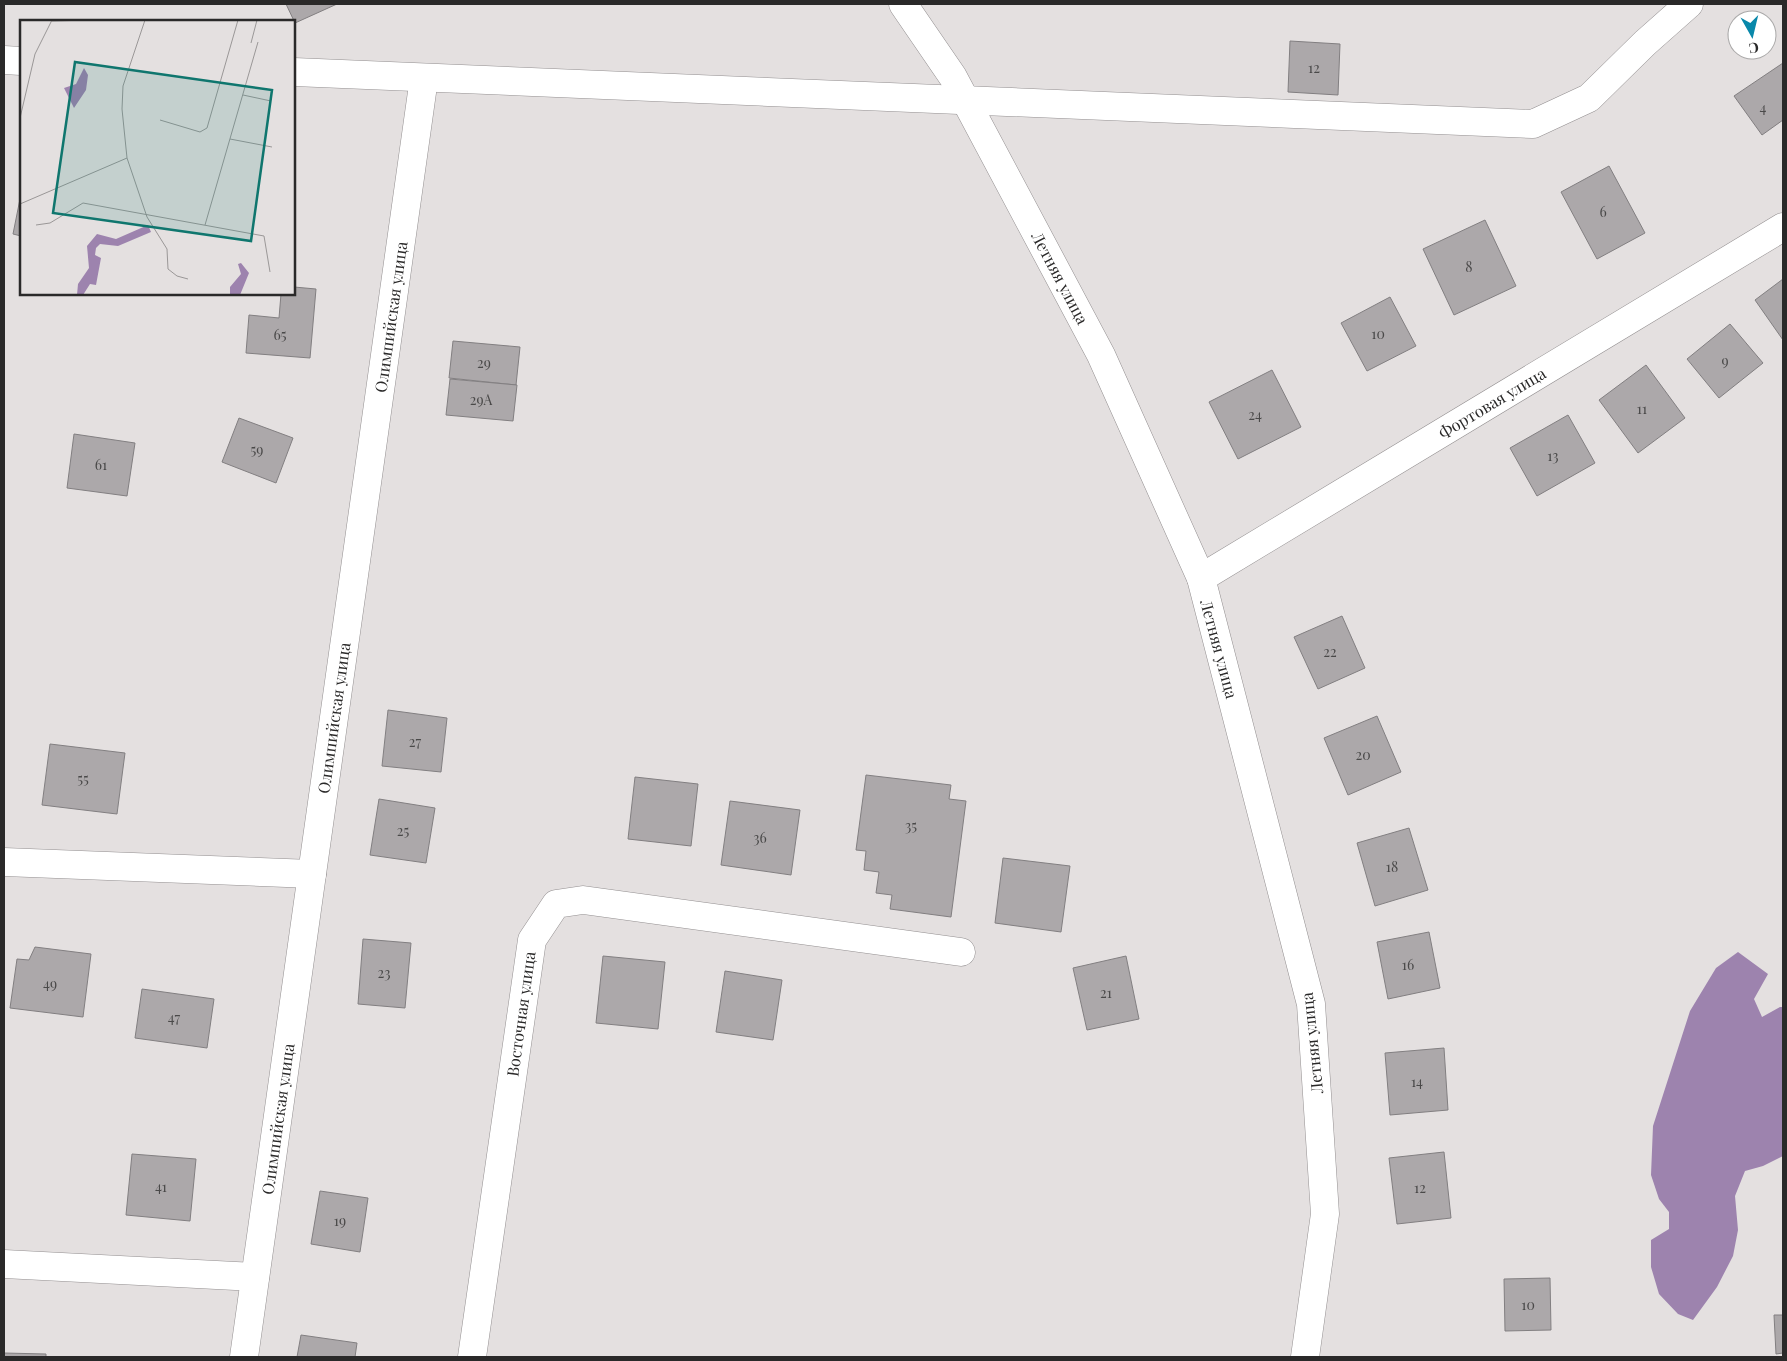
<svg xmlns="http://www.w3.org/2000/svg" width="1787" height="1361" font-family="'Playfair Display',serif">
  <style>
    .water { fill: #9d83ae }
    .building { fill: #aca8aa; stroke: #827f81 }
    .lines { fill: none; stroke-linecap: round; stroke-linejoin: round }
    .minor-casing { stroke: #938f90; stroke-width: 29 }
    .minor { stroke: #fff; stroke-width: 28 }
    .labels { text-anchor: middle; stroke-width: 4; stroke-linejoin: round; paint-order: stroke }
    .number-label { font-size: 14px; fill: #4a4949 }
    .street-label { font-size: 16px; fill: #2a2929; stroke: #fff }
    .inset-road { fill: none; stroke: #9a9797; stroke-width: 1 }
    .view { fill: #0f766e; fill-opacity: 0.15; stroke: #0f766e; stroke-width: 2.5 }
    .inset-edge { fill: none; stroke: #2a2929; stroke-width: 2.5 }
  </style>
  <rect width="100%" height="100%" fill="#e4e0e0"/>
  <!-- water -->
  <polygon class="water" points="1738,952 1768,974 1754,999 1762,1017 1780,1007 1783,1007 1783,1156 1763,1166 1745,1171 1735,1196 1738,1230 1733,1256 1717,1287 1693,1320 1678,1314 1659,1294 1651,1267 1651,1240 1669,1229 1669,1212 1659,1199 1651,1175 1653,1126 1690,1011 1716,968"/>
  <!-- building -->
  <g class="building">
    <polygon points="286,4 337,4 295,23"/>
    <polygon points="1290,41 1340,44 1338,95 1288,92"/>
    <polygon points="1783,63 1783,120 1762,135 1734,96"/>
    <polygon points="1609,166 1645,233 1597,259 1561,192"/>
    <polygon points="21,194 21,236 13,234"/>
    <polygon points="1485,220 1516,286 1454,315 1423,249"/>
    <polygon points="1783,279 1783,340 1755,300"/>
    <polygon points="294,287 316,289 310,358 246,353 249,315 279,318 281,294 294,294"/>
    <polygon points="1390,297 1416,346 1367,371 1341,323"/>
    <polygon points="1730,324 1763,363 1719,398 1687,359"/>
    <polygon points="453,341 520,347 516,385 449,378"/>
    <polygon points="1646,365 1685,418 1638,453 1599,400"/>
    <polygon points="1272,370 1301,427 1238,459 1209,402"/>
    <polygon points="450,379 517,385 513,421 446,415"/>
    <polygon points="1568,415 1595,463 1537,496 1510,448"/>
    <polygon points="239,418 293,438 276,483 222,462"/>
    <polygon points="74,434 135,443 127,496 67,488"/>
    <polygon points="1342,616 1365,668 1318,689 1294,637"/>
    <polygon points="388,710 447,718 441,772 382,766"/>
    <polygon points="1377,716 1401,772 1348,795 1324,738"/>
    <polygon points="50,744 125,753 117,814 42,805"/>
    <polygon points="866,775 951,785 949,799 966,801 951,917 890,909 892,895 876,893 879,872 864,870 866,851 856,850"/>
    <polygon points="635,777 698,784 691,846 628,839"/>
    <polygon points="379,799 435,808 426,863 370,855"/>
    <polygon points="730,801 800,810 791,875 721,865"/>
    <polygon points="1409,828 1428,890 1375,906 1357,843"/>
    <polygon points="1003,858 1070,866 1061,932 995,923"/>
    <polygon points="1429,932 1440,988 1388,999 1377,942"/>
    <polygon points="363,939 411,943 405,1008 358,1004"/>
    <polygon points="35,947 91,954 83,1017 10,1008 17,959 29,960"/>
    <polygon points="603,956 665,962 658,1029 596,1023"/>
    <polygon points="1126,956 1139,1019 1087,1030 1073,968"/>
    <polygon points="725,971 782,980 773,1040 716,1032"/>
    <polygon points="142,989 214,999 207,1048 135,1038"/>
    <polygon points="1444,1048 1448,1110 1390,1115 1385,1053"/>
    <polygon points="1444,1152 1451,1218 1397,1224 1389,1158"/>
    <polygon points="132,1154 196,1159 190,1221 126,1215"/>
    <polygon points="320,1191 368,1198 360,1252 311,1244"/>
    <polygon points="1550,1278 1551,1330 1505,1331 1504,1279"/>
    <polygon points="1774,1315 1783,1315 1783,1353 1776,1354"/>
    <polygon points="301,1335 357,1343 355,1357 297,1357"/>
    <polygon points="4,1353 46,1354 46,1357 4,1357"/>
  </g>
  <g class="lines">
    <!-- minor casing -->
    <g class="minor-casing">
      <g id="minor">
        <polyline points="903,4 953,77 1101,355 1201,578 1311,1004 1325,1214 1305,1357"/>
        <polyline points="4,60 21,61"/>
        <polyline points="294,72 1533,124 1589,98 1645,43 1689,4"/>
        <polyline points="1201,578 1783,227"/>
        <polyline points="4,862 312,874"/>
        <polyline points="4,1264 255,1277"/>
        <polyline points="244,1357 424,78"/>
        <polyline points="472,1357 532,940 556,904 583,900 961,952"/>
      </g>
    </g>
    <!-- minor -->
    <use href="#minor" class="minor"/>
  </g>
  <g class="labels">
    <!-- number labels -->
    <g class="number-label">
      <text x="1314" y="73">12</text>
      <text x="1763" y="113">4</text>
      <text x="1603" y="217">6</text>
      <text x="1469" y="272">8</text>
      <text x="1378" y="339">10</text>
      <text x="280" y="340">65</text>
      <text x="1725" y="366">9</text>
      <text x="484" y="368">29</text>
      <text x="481" y="405">29А</text>
      <text x="1642" y="414">11</text>
      <text x="1255" y="420">24</text>
      <text x="257" y="455">59</text>
      <text x="1553" y="461">13</text>
      <text x="101" y="470">61</text>
      <text x="1330" y="657">22</text>
      <text x="415" y="747">27</text>
      <text x="1363" y="760">20</text>
      <text x="83" y="784">55</text>
      <text x="911" y="831">35</text>
      <text x="403" y="836">25</text>
      <text x="760" y="843">36</text>
      <text x="1392" y="872">18</text>
      <text x="1408" y="970">16</text>
      <text x="384" y="978">23</text>
      <text x="50" y="989">49</text>
      <text x="1106" y="998">21</text>
      <text x="174" y="1023">47</text>
      <text x="1417" y="1087">14</text>
      <text x="161" y="1192">41</text>
      <text x="1420" y="1193">12</text>
      <text x="340" y="1226">19</text>
      <text x="1528" y="1310">10</text>
    </g>
    <!-- street labels -->
    <g class="street-label">
      <text transform="translate(1060 278) rotate(62)" y="6">Летняя улица</text>
      <text transform="translate(391 317) rotate(-82)" y="6">Олимпийская улица</text>
      <text transform="translate(1492 403) rotate(-31)" y="6">Фортовая улица</text>
      <text transform="translate(1219 649) rotate(75)" y="6">Летняя улица</text>
      <text transform="translate(334 718) rotate(-82)" y="6">Олимпийская улица</text>
      <text transform="translate(521 1014) rotate(-82)" y="6">Восточная улица</text>
      <text transform="translate(1312 1043) rotate(-96)" y="6">Летняя улица</text>
      <text transform="translate(278 1119) rotate(-82)" y="6">Олимпийская улица</text>
    </g>
  </g>
  <!-- overview -->
  <g transform="translate(20 20)">
    <rect width="275" height="275" fill="#e4e0e0"/>
    <path d="M64,48l4,7 -2,15 -12,18 -10,-20 12,-4zM128,205l3,7 -33,14 -18,-2 -4,4 -1,7 6,3 -5,27 -6,-1 -7,11h-6l1,-11 11,-16 -2,-22 10,-12 19,5zM221,243l8,10 -9,22h-10v-8l11,-13 -3,-10z" fill="#9d83ae"/>
    <path class="inset-road" d="M125,0l-22,66 -1,23 5,49 20,59 20,32 1,20 9,7 11,3M32,1l38,-1M231,23l6,-23M223,75l28,6M0,98l15,-64 17,-34M140,100l40,12 7,-4 31,-108M210,119l42,8M0,184l107,-46M16,205l14,-2 33,-20 181,33 6,36M185,205l53,-183"/>
    <path class="view" d="M55,42l197,28 -21,151 -198,-28z"/>
    <rect width="275" height="275" class="inset-edge"/>
  </g>
  <!-- border -->
  <rect width="1787" height="1361" fill="none" stroke="#2a2929" stroke-width="10"/>
  <!-- north arrow -->
  <g transform="translate(1752 35) rotate(172)"><circle r="24" fill="#ffffff" stroke="#aaa9a9"/>
  <path d="M0-4L9 19L0 12L-9 19Z" fill="#0988aa"/>
  <text y="-8" font-size="14" font-weight="bold" text-anchor="middle" fill="#2a2929">С</text>
  </g>
</svg>
